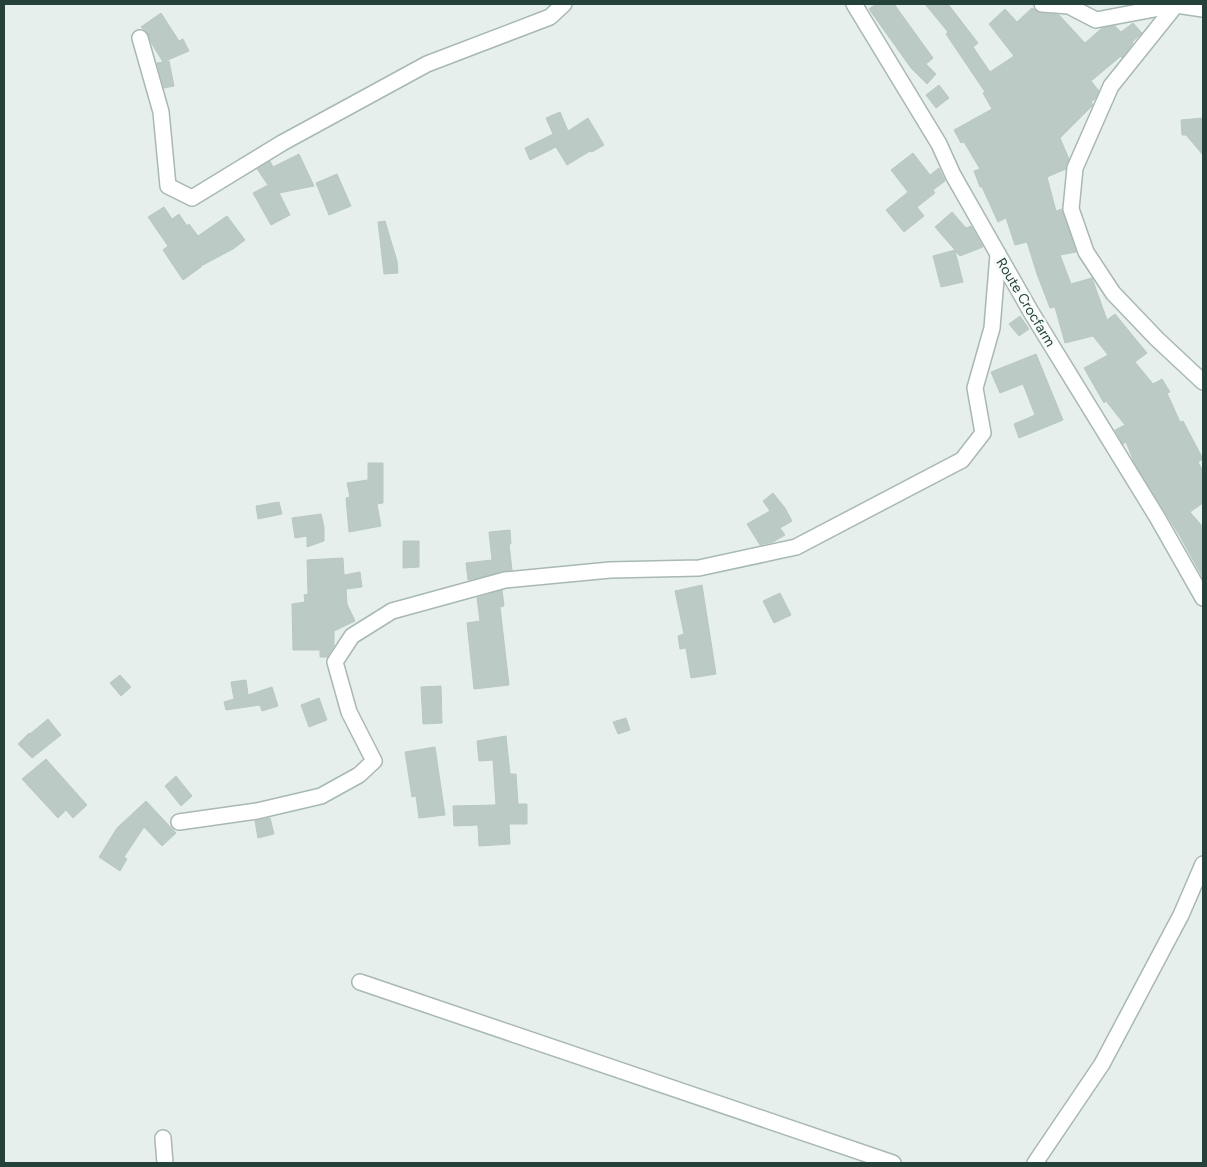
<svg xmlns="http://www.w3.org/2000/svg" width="1207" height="1167" font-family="Figtree,sans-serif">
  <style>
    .building { fill: #bbcac4; stroke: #b8c9c2 }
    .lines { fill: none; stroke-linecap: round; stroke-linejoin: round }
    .minor-casing { stroke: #a8b8b2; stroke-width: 18 }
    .tertiary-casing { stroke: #a8b8b2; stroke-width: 18 }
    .minor { stroke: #fff; stroke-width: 15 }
    .tertiary { stroke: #fff; stroke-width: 15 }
    .labels { text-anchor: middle; stroke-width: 5; stroke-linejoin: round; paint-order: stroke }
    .street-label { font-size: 14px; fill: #24423a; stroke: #f7fbf9 }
  </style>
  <rect width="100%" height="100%" fill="#e6efeb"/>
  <!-- building -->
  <g class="building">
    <polygon points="876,4 894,4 933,58 926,64 936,74 927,84 911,68 869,9"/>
    <polygon points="925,4 948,4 978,43 973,47 990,72 1014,56 989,24 1005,9 1017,22 1032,8 1041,13 1059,15 1085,43 1102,28 1115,26 1121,32 1133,23 1142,33 1132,42 1133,43 1122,58 1121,56 1091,81 1099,91 1095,99 1091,102 1093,105 1060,138 1069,159 1066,169 1047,177 1056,211 1062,209 1076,252 1060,255 1071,284 1092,278 1107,320 1115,314 1147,353 1135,362 1153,384 1162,379 1170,392 1167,393 1180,422 1183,421 1203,459 1198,462 1203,471 1203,503 1190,512 1203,527 1203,578 1181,538 1134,462 1126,442 1123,444 1115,430 1125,425 1106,401 1104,403 1084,368 1108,355 1093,336 1065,343 1055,307 1050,308 1037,274 1027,242 1015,245 1006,218 998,222 982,187 980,187 974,171 980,169 964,142 961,143 954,130 992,109 983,93 985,92 946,34 948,32"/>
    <polygon points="161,13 179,41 183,39 189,51 163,62 169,61 174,86 164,88 157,63 163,62 152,44 147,32 141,27"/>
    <polygon points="939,85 949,98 936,108 926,95"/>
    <polygon points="560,112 568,131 588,118 604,145 592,152 590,151 567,165 556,147 530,160 525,148 553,134 546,118"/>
    <polygon points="1203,118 1203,155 1186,135 1182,135 1181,120"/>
    <polygon points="913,153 930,175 939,168 945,181 933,190 935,193 917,207 924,216 904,232 886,210 908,192 891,170"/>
    <polygon points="299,154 314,186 279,193 290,215 271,225 253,193 268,185 257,169 270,161 273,167"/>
    <polygon points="337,174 351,206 329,215 316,183"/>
    <polygon points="164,207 172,219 179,214 187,226 189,224 198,236 227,216 245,240 233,249 201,266 201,267 183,280 163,250 168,246 148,217"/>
    <polygon points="952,212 966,228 971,226 983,247 960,256 955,251 963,282 941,287 933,256 955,250 935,227"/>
    <polygon points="385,221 397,261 398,273 384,274 378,222"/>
    <polygon points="1020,316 1029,329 1019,336 1009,324"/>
    <polygon points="1036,354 1063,420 1019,438 1014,424 1035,415 1023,384 1000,393 991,372"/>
    <polygon points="368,463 383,463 383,503 377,504 381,526 349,532 346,498 350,497 347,483 368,480"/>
    <polygon points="773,493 785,508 792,521 780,528 785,535 773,542 760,545 747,524 770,511 763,501"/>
    <polygon points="279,502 282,514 258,519 256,506"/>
    <polygon points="321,514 324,527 324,541 307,547 307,536 295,538 292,518"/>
    <polygon points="510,530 511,544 509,544 512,570 468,580 466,563 492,560 489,532"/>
    <polygon points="403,541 419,541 419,567 403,568"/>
    <polygon points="343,558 344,575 360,572 362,587 346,589 347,604 355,621 334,631 334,646 327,657 320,657 320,650 293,650 292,604 305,602 304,595 308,594 307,560"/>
    <polygon points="702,585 716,674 691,678 686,648 680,649 678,636 684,634 675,591"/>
    <polygon points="502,590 504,606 500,607 509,685 474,689 467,623 480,621 477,598"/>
    <polygon points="780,593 791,615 774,623 763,601"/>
    <polygon points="120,675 131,687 121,696 110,683"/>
    <polygon points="246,680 248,695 272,687 278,706 262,711 260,705 226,710 224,702 234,699 231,682"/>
    <polygon points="441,686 442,723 423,724 421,687"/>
    <polygon points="319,698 327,720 309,727 301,705"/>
    <polygon points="626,718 630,730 618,734 613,722"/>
    <polygon points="48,719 61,735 32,758 18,744 29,733 30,734"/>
    <polygon points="506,736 510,774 516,774 518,804 527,804 527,824 509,824 510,844 479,846 478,825 454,826 453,806 496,805 493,760 479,761 477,741"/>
    <polygon points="435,747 445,815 419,818 416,796 412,797 405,752"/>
    <polygon points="46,759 87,805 73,818 66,810 58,818 22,779"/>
    <polygon points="176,776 192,796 181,806 165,786"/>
    <polygon points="146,801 176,833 162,846 144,827 124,857 127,859 120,871 99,857 117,828"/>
    <polygon points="270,818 274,834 258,838 255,821"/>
  </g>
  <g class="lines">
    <!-- minor casing -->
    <g class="minor-casing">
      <g id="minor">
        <polyline points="1042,4 1069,6 1096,20 1176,5 1203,9"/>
        <polyline points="1176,5 1111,86 1075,168 1071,209 1086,252 1113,293 1157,339 1203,382"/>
        <polyline points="140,38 161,112 168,186 192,198 282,143 427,64 550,17 564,4"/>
        <polyline points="179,822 257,811 321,796 359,775 374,761 349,712 335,662 352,636 392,611 505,580 610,570 699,568 796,547 962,460 983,433 975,388 992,328 998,254"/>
        <polyline points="360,982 893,1163"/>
        <polyline points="163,1138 165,1163"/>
        <polyline points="1035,1163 1102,1064 1181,915 1203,864"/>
      </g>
    </g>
    <!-- tertiary casing -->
    <g class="tertiary-casing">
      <polyline id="tertiary" points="854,4 939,144 953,175 1031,312 1157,517 1203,598"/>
    </g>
    <!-- minor -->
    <use href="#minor" class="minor"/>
    <!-- tertiary -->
    <use href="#tertiary" class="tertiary"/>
  </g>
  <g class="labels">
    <!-- street labels -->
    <g class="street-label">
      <text transform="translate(1026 302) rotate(59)" y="5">Route Crocfarm</text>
    </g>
  </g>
  <!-- border -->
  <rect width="1207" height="1167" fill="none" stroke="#24423a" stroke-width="10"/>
</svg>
